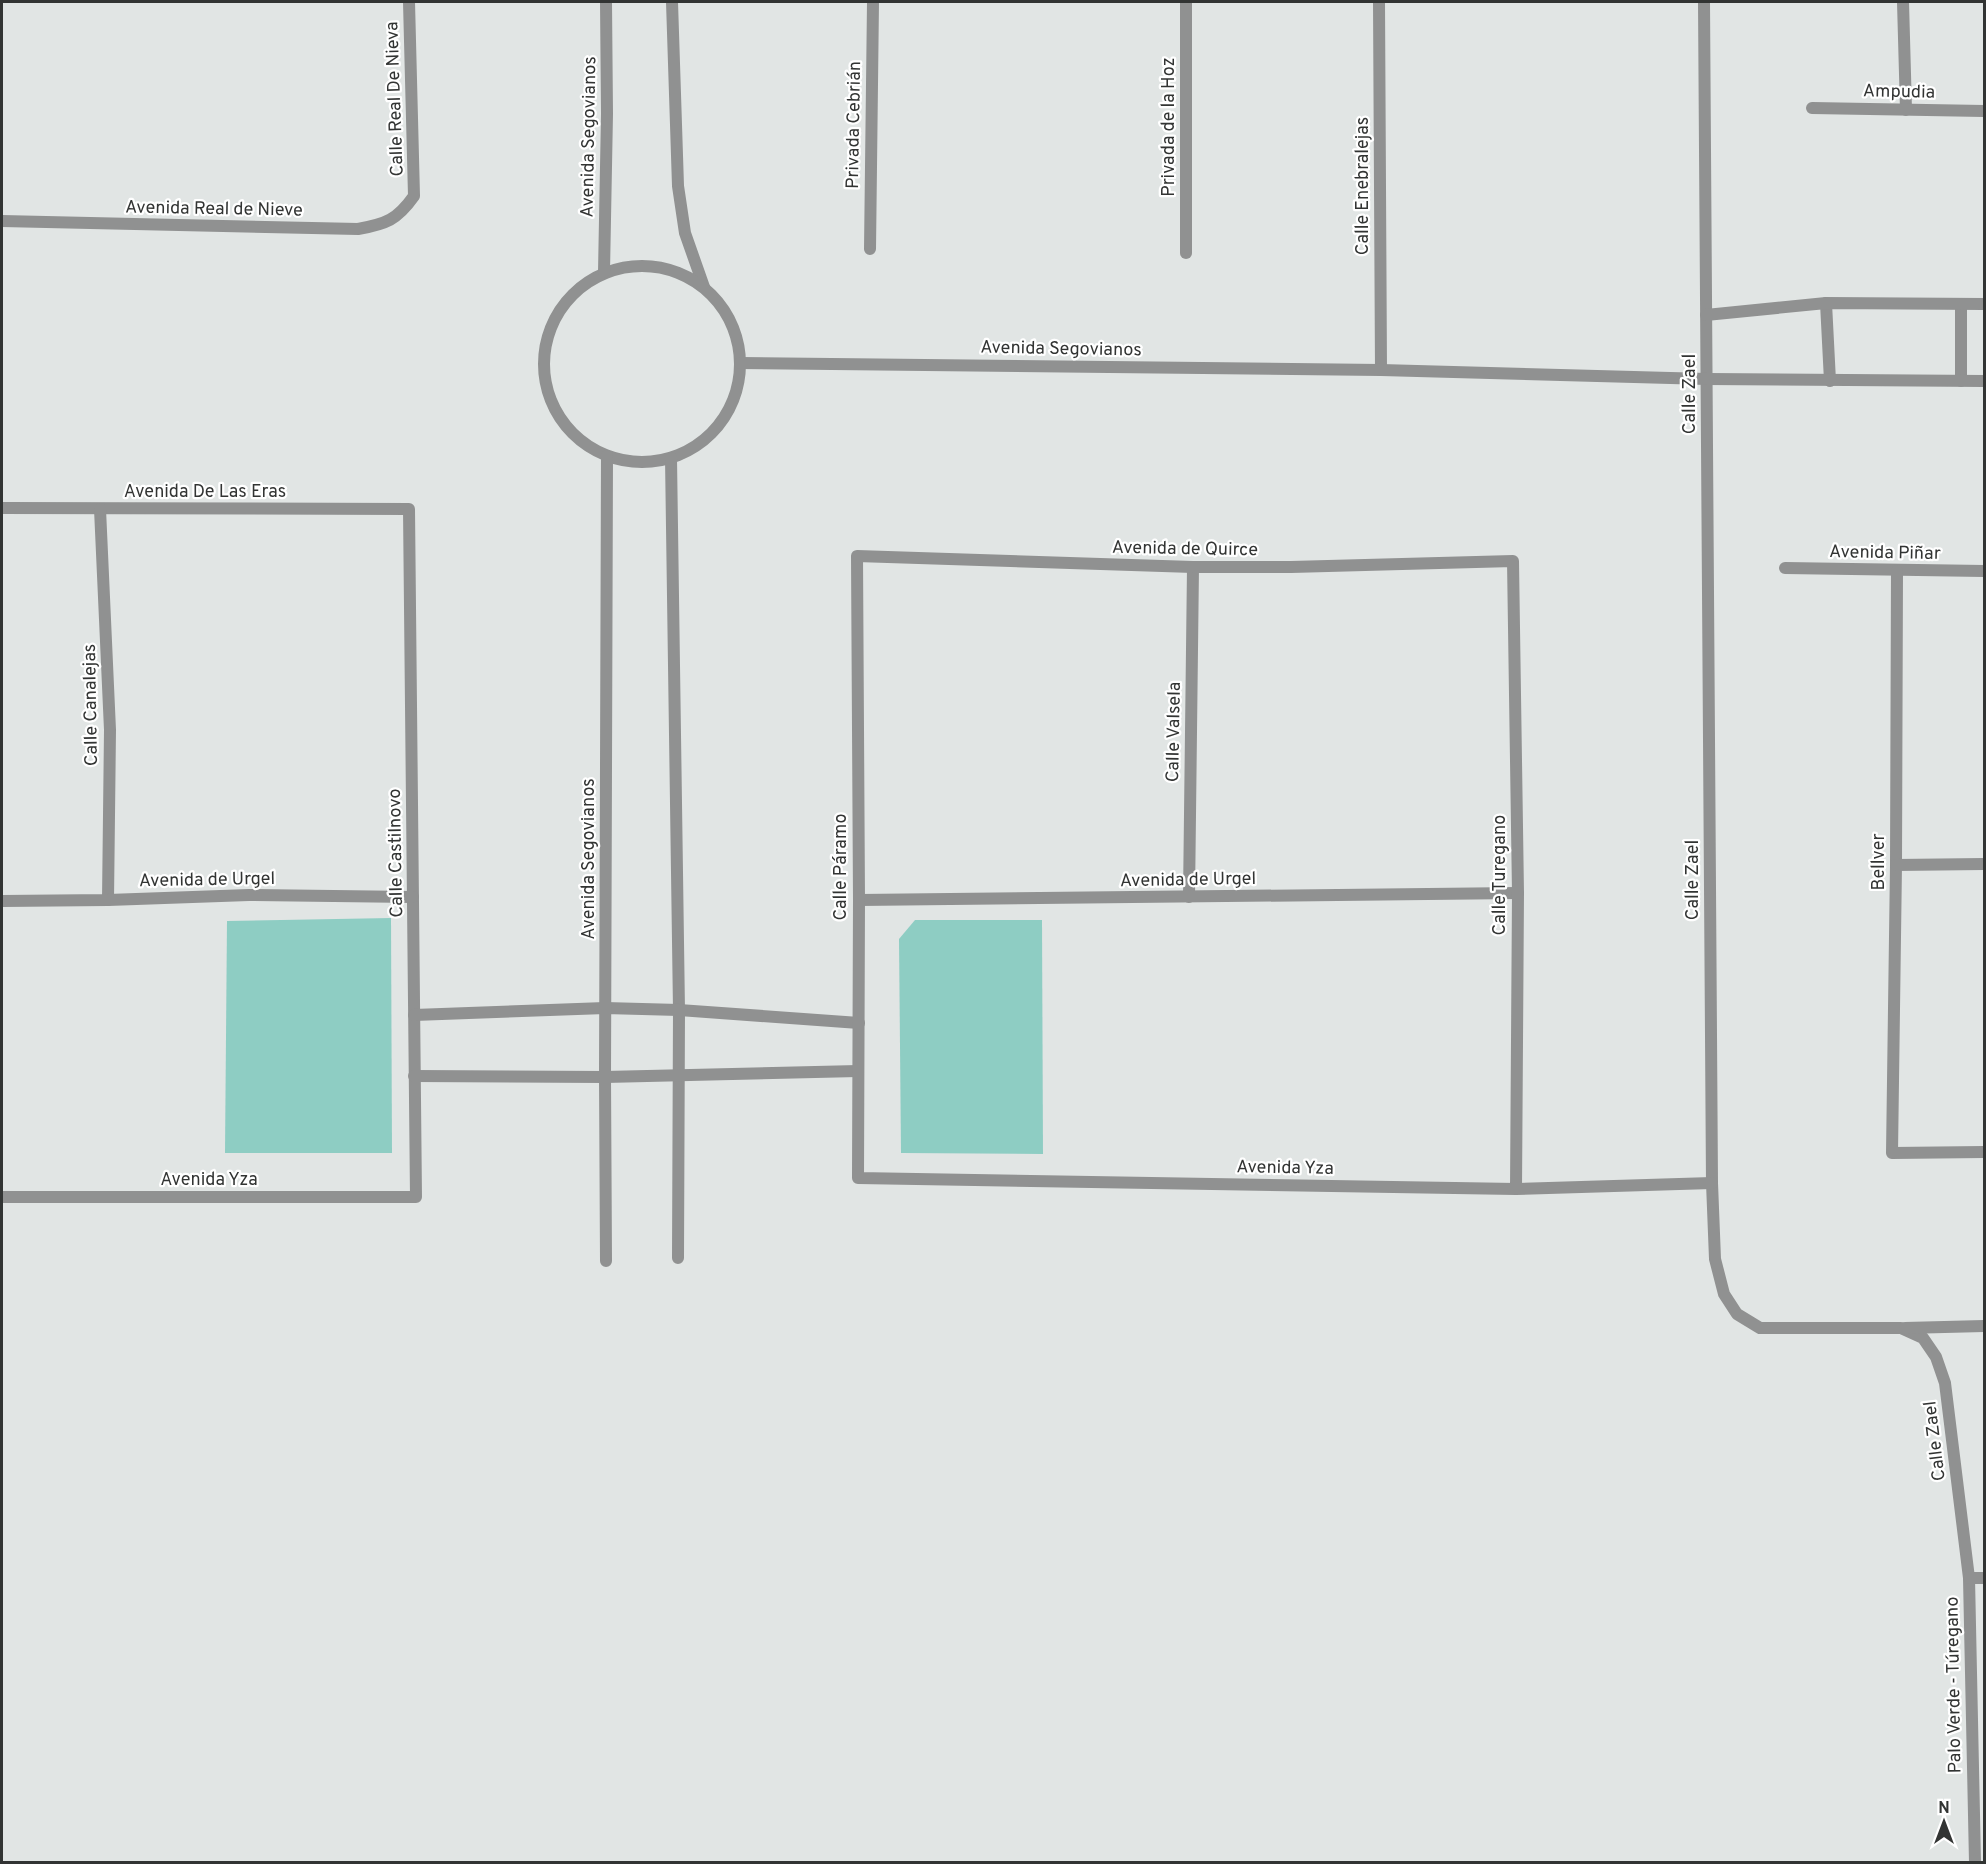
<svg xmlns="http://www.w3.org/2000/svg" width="1986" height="1864" font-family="Overpass,sans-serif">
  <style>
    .green { fill: #8ecdc3 }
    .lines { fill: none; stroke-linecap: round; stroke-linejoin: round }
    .street { stroke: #909191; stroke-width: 12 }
    .labels { text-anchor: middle; stroke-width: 4.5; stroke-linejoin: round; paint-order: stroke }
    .street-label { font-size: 18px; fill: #323433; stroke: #fff }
  </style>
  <rect width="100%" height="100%" fill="#e1e5e4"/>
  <!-- green -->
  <g class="green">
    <polygon points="391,918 392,1153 225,1153 227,921"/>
    <polygon points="915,920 1042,920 1043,1154 901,1153 899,939"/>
  </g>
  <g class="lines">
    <!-- street -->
    <g class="street">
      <polyline points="672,2 678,186 685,233 704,287"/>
      <polyline points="1186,2 1186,253"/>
      <polyline points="1379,2 1381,370"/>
      <polyline points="1704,2 1712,1183 1715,1259 1724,1294 1737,1314 1760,1328 1901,1328 1923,1338 1936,1357 1945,1383 1969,1578 1975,1862"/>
      <polyline points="1903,2 1906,110"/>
      <polyline points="1812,108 1984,111"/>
      <path d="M2,221l356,8c28,-5 39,-9 56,-33l-5,-194"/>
      <polyline points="870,249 873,2"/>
      <circle cx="642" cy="364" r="98"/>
      <polyline points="604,272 607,114 606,2"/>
      <polyline points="1826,303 1830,381"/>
      <polyline points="1961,305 1961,381"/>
      <polyline points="1706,315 1826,303 1984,304"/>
      <polyline points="740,363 1381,370 1707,379 1984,381"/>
      <polyline points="671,458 679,1010 678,1258"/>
      <polyline points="2,508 409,509 416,1197 2,1197"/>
      <polyline points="100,509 110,730 108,900"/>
      <polyline points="1785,568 1984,571"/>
      <polyline points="1897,571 1896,865 1892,1153 1984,1152"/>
      <polyline points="1896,865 1984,864"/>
      <polyline points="1189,897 1193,567"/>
      <polyline points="859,900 1518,893"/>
      <polyline points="2,901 108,900 249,895 413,897"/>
      <polyline points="414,1015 605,1008 679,1010 859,1023"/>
      <polyline points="414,1076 605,1077 858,1071"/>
      <polyline points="1516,1189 1518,893 1513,561 1291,567 1193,567 857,556 859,900 858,1178 1516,1189 1712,1183"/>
      <polyline points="606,1261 605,1077 607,456"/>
      <polyline points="1905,1328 1984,1326"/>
      <polyline points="1969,1578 1984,1578"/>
    </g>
  </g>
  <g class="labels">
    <!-- street labels -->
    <g class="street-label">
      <text transform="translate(1899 91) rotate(1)" y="6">Ampudia</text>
      <text transform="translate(394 99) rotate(-92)" y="6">Calle Real De Nieva</text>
      <text transform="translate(853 125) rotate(-89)" y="6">Privada Cebrián</text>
      <text transform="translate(1168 127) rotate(-90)" y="6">Privada de la Hoz</text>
      <text transform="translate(588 137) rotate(-89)" y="6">Avenida Segovianos</text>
      <text transform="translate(1362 186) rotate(-90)" y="6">Calle Enebralejas</text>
      <text transform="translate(214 208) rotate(1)" y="6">Avenida Real de Nieve</text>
      <text transform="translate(1061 348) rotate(1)" y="6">Avenida Segovianos</text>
      <text transform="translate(1689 394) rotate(-90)" y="6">Calle Zael</text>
      <text x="205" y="497">Avenida De Las Eras</text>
      <text transform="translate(1185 548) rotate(1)" y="6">Avenida de Quirce</text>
      <text transform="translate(1885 552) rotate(1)" y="6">Avenida Piñar</text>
      <text transform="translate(90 705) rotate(-91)" y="6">Calle Canalejas</text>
      <text transform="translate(1173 732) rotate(-89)" y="6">Calle Valsela</text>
      <text transform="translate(395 853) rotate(-91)" y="6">Calle Castilnovo</text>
      <text transform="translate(588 859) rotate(-90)" y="6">Avenida Segovianos</text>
      <text transform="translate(1878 862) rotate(-90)" y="6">Bellver</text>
      <text transform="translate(840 867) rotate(-90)" y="6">Calle Páramo</text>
      <text transform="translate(1499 875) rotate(-90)" y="6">Calle Turegano</text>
      <text transform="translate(207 879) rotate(-1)" y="6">Avenida de Urgel</text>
      <text transform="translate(1188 879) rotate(-1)" y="6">Avenida de Urgel</text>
      <text transform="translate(1692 880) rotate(-90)" y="6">Calle Zael</text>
      <text transform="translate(1285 1167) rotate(1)" y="6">Avenida Yza</text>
      <text x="209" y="1185">Avenida Yza</text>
      <text transform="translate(1934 1441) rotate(-97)" y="6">Calle Zael</text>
      <text transform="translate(1953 1685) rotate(-91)" y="6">Palo Verde - Túregano</text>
    </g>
  </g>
  <!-- border -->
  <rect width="1986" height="1864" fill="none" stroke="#323433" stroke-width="6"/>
  <!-- north arrow -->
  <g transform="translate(1944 1822)" stroke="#ffffff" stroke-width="4.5" paint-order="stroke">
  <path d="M0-4.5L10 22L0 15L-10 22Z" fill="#323433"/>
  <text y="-9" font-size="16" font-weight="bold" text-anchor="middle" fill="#323433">N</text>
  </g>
</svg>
